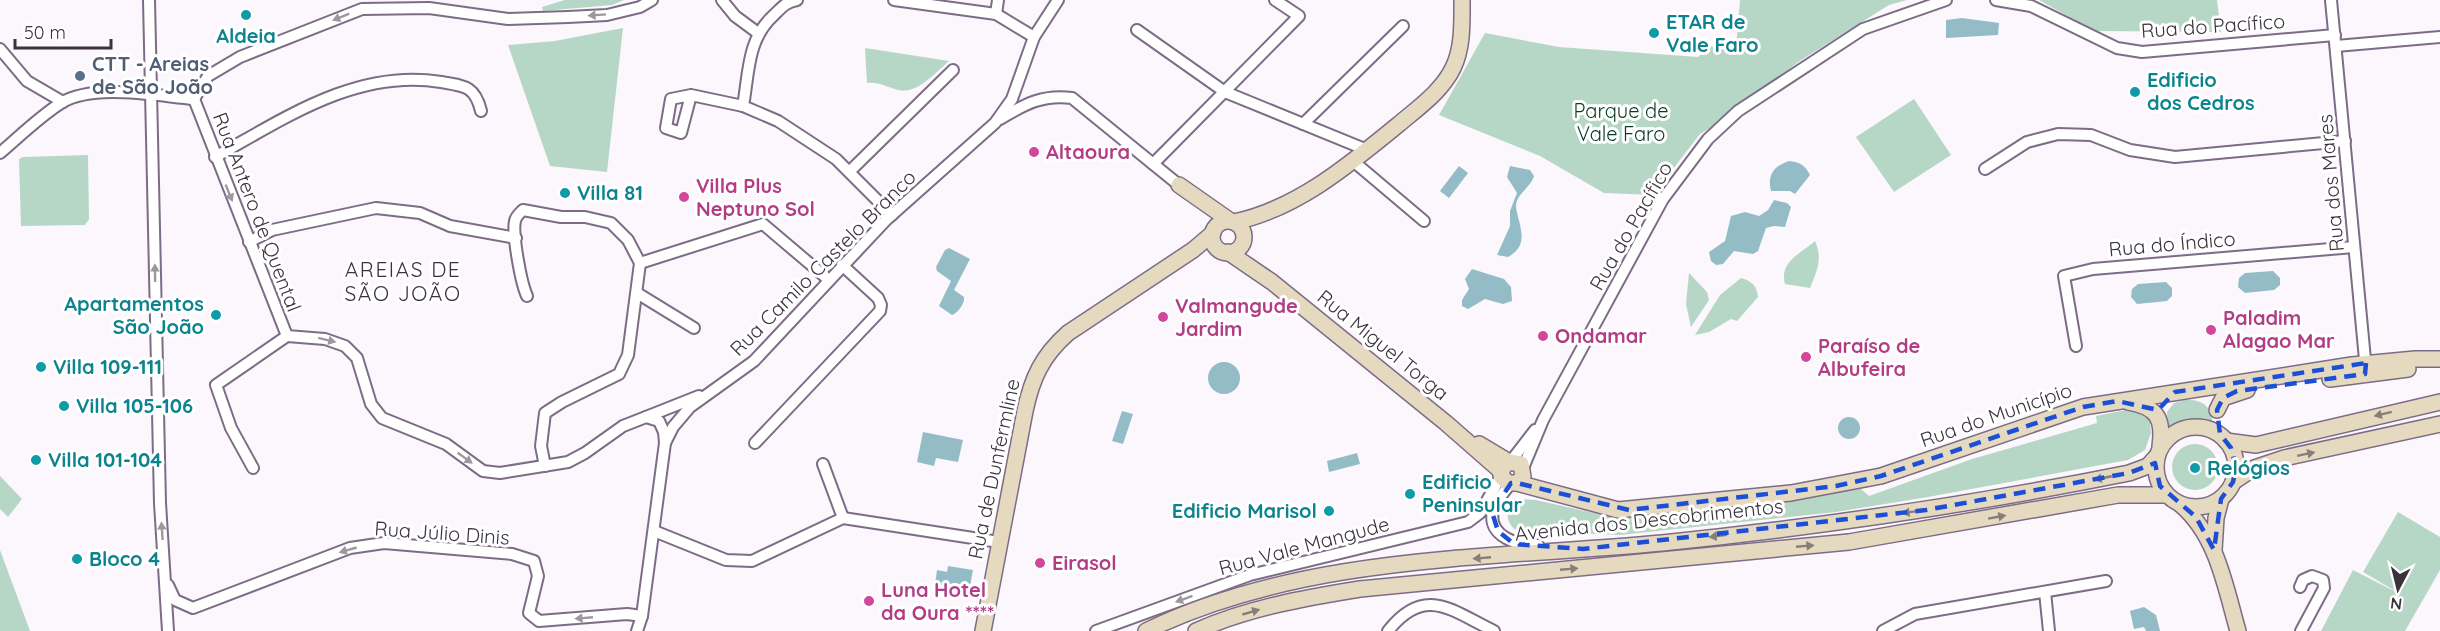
<svg xmlns="http://www.w3.org/2000/svg" width="2440" height="631" font-family="Quicksand,sans-serif">
  <style>
    .green { fill: #b7d7c6 }
    .water { fill: #94bcc6 }
    .lines { fill: none; stroke-linecap: round; stroke-linejoin: round }
    .street-casing { stroke: #7d6c86; stroke-width: 14 }
    .secondary-casing { stroke: #7d6c86; stroke-width: 18 }
    .street { stroke: #fff; stroke-width: 10 }
    .secondary { stroke: #e5dabf; stroke-width: 15 }
    .oneway { fill: #9c989e }
    .oneway2 { fill: #877e78 }
    .marked { fill: none; stroke: #1d4ed8; stroke-width: 4.5; stroke-dasharray: 12 8; stroke-linejoin: round }
    .culture-dot { fill: #0f9aa8; stroke: #fff; stroke-width: 2 }
    .service-dot { fill: #5c6f8a; stroke: #fff; stroke-width: 2 }
    .hotel-dot { fill: #d1479c; stroke: #fff; stroke-width: 2 }
    .labels { text-anchor: middle; stroke-width: 6; stroke-linejoin: round; paint-order: stroke }
    .culture-label { font-size: 20px; font-weight: bold; fill: #0d838f; stroke: #fff; text-anchor: start }
    .street-label { font-size: 20px; fill: #3a323d; stroke: #fff }
    .service-label { font-size: 20px; font-weight: bold; fill: #4e5e75; stroke: #fff; text-anchor: start }
    .park-label { font-size: 20px; fill: #0a3926; stroke: #fff }
    .hotel-label { font-size: 20px; font-weight: bold; fill: #b23c85; stroke: #fff; text-anchor: start }
    .neighbourhood-label { font-size: 21px; letter-spacing: 1.5px; fill: #3a323d; stroke: #fff }
  </style>
  <rect width="100%" height="100%" fill="#fbf7fd"/>
  <!-- green -->
  <g class="green">
    <polygon points="565,0 624,0 612,5 543,11 542,7"/>
    <polygon points="1740,0 1907,0 1889,5 1798,62 1738,111 1700,134 1653,195 1604,193 1540,156 1439,115 1485,33 1559,47 1698,57 1709,46 1736,48"/>
    <polygon points="2039,0 2217,0 2221,32 2094,31"/>
    <polygon points="623,28 607,172 550,166 508,45 555,41"/>
    <path d="M865,48l84,13c-13,11 -32,34 -51,29 -12,-3 -18,-8 -31,-7z"/>
    <polygon points="1914,99 1951,155 1894,192 1856,137"/>
    <polygon points="88,155 89,219 85,225 21,226 19,159 23,157"/>
    <path d="M1815,241c8,17 2,30 -5,47l-25,-4c-6,-22 15,-30 30,-43z"/>
    <polygon points="1689,273 1707,292 1709,300 1691,327 1686,304"/>
    <path d="M1741,278c11,3 16,8 17,19l-21,24 -6,-2 -22,13 -14,3 25,-40z"/>
    <path d="M2185,400c18,-1 26,6 28,24 -18,-5 -31,-5 -45,8l-1,-20 7,-9z"/>
    <path d="M2126,410l13,2 11,9 1,12 -6,17 -17,10 -200,37 -92,15 -216,23 -73,-3 -24,2c-13,-6 -17,-13 -15,-27l9,-8 19,1 80,18 188,-20 56,-10 9,8 103,-37 125,-36 -1,-7z"/>
    <circle cx="2195" cy="467" r="23"/>
    <polygon points="0,476 22,499 8,517 0,509"/>
    <polygon points="2398,512 2440,537 2440,570 2405,631 2321,631 2353,570 2402,595 2363,572"/>
    <polygon points="0,550 30,631 0,631"/>
  </g>
  <!-- water -->
  <g class="water">
    <polygon points="1962,18 1999,23 1998,35 1946,38 1946,20"/>
    <path d="M1789,161c11,1 16,4 21,14l-15,19 -5,-3h-19c-4,-16 3,-25 18,-30z"/>
    <polygon points="1459,166 1468,173 1449,198 1440,191"/>
    <path d="M1510,166l20,4 4,6c-3,11 -17,18 -18,29 0,15 17,39 -8,52l-11,-2 13,-29v-15l7,-18 -10,-16z"/>
    <polygon points="1774,200 1787,203 1791,207 1785,227 1774,226 1766,228 1758,251 1753,254 1734,251 1723,264 1716,265 1711,261 1709,252 1725,241 1731,216 1745,212 1759,216 1768,210"/>
    <path d="M949,248l21,11 -16,31 10,7c1,6 -6,16 -12,18l-13,-9 12,-25 -14,-10 -1,-4 9,-17z"/>
    <polygon points="1472,269 1504,279 1511,287 1512,301 1503,304 1485,299 1468,309 1462,306 1462,300 1469,289 1465,279"/>
    <polygon points="2273,271 2280,278 2280,285 2274,290 2245,293 2238,287 2239,278 2245,273"/>
    <polygon points="2166,282 2172,288 2172,296 2167,301 2137,304 2131,297 2132,289 2138,284"/>
    <circle cx="1224" cy="378" r="16"/>
    <polygon points="1122,411 1133,414 1123,444 1112,441"/>
    <circle cx="1849" cy="428" r="11"/>
    <polygon points="923,432 963,440 958,462 936,458 934,466 917,462"/>
    <polygon points="1357,453 1360,464 1329,472 1327,461"/>
    <polygon points="948,566 973,570 968,597 934,592 937,570 947,572"/>
    <polygon points="2144,607 2156,615 2160,631 2146,631 2144,627 2134,629 2130,611"/>
  </g>
  <g class="lines">
    <!-- street casing -->
    <g class="street-casing">
      <g id="street">
        <polyline points="149,0 160,503 168,631"/>
        <polyline points="722,0 735,16 758,33"/>
        <path d="M797,0c-11,2 -15,7 -23,15 -27,24 -25,58 -31,91l35,15 58,38 56,56"/>
        <polyline points="894,0 996,14 1034,37"/>
        <polyline points="1996,0 2031,6 2117,48 2142,52 2335,35"/>
        <polyline points="2331,0 2366,370"/>
        <polyline points="996,14 998,0"/>
        <polyline points="1137,30 1225,92 1367,150"/>
        <polyline points="2336,46 2440,37"/>
        <polyline points="0,49 27,81 63,102"/>
        <polyline points="691,95 681,133 666,128 671,99 691,95 743,106"/>
        <polyline points="194,99 287,336 325,339 345,346 357,358 371,404 382,418 446,444 483,471 500,473 568,462 585,453 623,426 646,417 659,421 664,432 665,443"/>
        <path d="M1000,119c25,-15 43,-25 72,-21l107,87"/>
        <polyline points="1303,124 1403,26"/>
        <path d="M0,153c20,-17 39,-36 61,-50 33,-20 96,-7 133,-4l14,-23 32,-19 122,-48 67,-1 79,11 60,-2 39,-2 33,-8 12,-7"/>
        <path d="M215,157c70,-39 143,-89 226,-75 24,4 34,4 40,29"/>
        <polyline points="1353,161 1424,221"/>
        <polyline points="1153,164 1299,16 1275,0"/>
        <polyline points="1985,169 2027,142 2058,134 2091,135 2130,150 2175,157 2345,141"/>
        <polyline points="850,171 953,70"/>
        <polyline points="249,242 272,230 376,208 420,213 450,226 516,238"/>
        <polyline points="640,263 763,224 829,280"/>
        <polyline points="637,293 694,328"/>
        <path d="M527,296c-6,-13 -15,-62 -12,-75 1,-5 4,-7 8,-11l38,7h24l26,6 17,17 12,23 -12,92 -9,19 -57,28 -17,11 -4,33 4,20"/>
        <polyline points="2076,346 2064,276 2093,269 2354,247"/>
        <polyline points="646,417 699,396"/>
        <polyline points="755,443 880,311 881,305 878,298 842,265"/>
        <polyline points="1511,461 1535,430"/>
        <polyline points="823,464 843,518"/>
        <polyline points="253,468 231,428 216,385 287,336"/>
        <polyline points="1523,468 1543,420 1663,199 1708,139 1738,111 1863,29 1946,0"/>
        <path d="M1511,483c-6,8 -16,18 -18,28 -6,26 26,35 45,34"/>
        <polyline points="654,531 726,560 752,561 843,518 999,542"/>
        <polyline points="168,585 175,600 193,608 350,548 384,543 512,554 534,561 538,576 529,613 539,621 627,614 642,616"/>
        <polyline points="2300,587 2303,580 2312,576 2323,580 2324,588 2301,631"/>
        <polyline points="2045,592 2049,631"/>
        <polyline points="637,631 642,616 665,443 673,427 690,407 754,361 886,220 995,123 1012,99 1034,37 1058,0"/>
        <polyline points="1096,631 1250,575 1468,522 1480,513 1501,476"/>
        <path d="M1388,631c37,-47 64,-20 106,0"/>
        <polyline points="1883,631 1915,614 2106,581"/>
      </g>
    </g>
    <!-- secondary casing -->
    <g class="secondary-casing">
      <g id="secondary">
        <polyline points="1179,185 1229,220"/>
        <circle cx="1228" cy="237" r="16"/>
        <path d="M1234,222c63,-13 116,-58 165,-98 19,-16 43,-33 54,-56 10,-20 9,-46 9,-68"/>
        <polyline points="1228,252 1272,282 1446,423 1502,472"/>
        <polyline points="2330,379 2408,369"/>
        <path d="M2128,402c29,5 36,16 32,45"/>
        <polyline points="2217,410 2223,398 2247,390"/>
        <circle cx="2196" cy="467" r="40"/>
        <polyline points="2226,441 2256,445 2440,402"/>
        <polyline points="1479,444 1509,462 1521,464 1523,477 1517,483 1508,483 1501,476 1502,468 1509,462"/>
        <polyline points="2233,482 2254,468 2284,458 2440,424"/>
        <polyline points="1517,483 1618,510 1791,493 1881,476 2083,407 2352,365 2415,359 2440,359"/>
        <path d="M2180,504c37,31 45,82 58,127"/>
        <polyline points="2214,550 2216,518 2221,499"/>
        <path d="M983,631l42,-220c7,-33 17,-55 43,-78l125,-83 20,-17"/>
        <path d="M1146,631c159,-77 344,-72 516,-88 157,-16 313,-39 467,-70l19,-7 8,-9"/>
        <path d="M1196,631c52,-23 108,-33 164,-42l489,-47 269,-47h49"/>
      </g>
    </g>
    <!-- street -->
    <use href="#street" class="street"/>
    <!-- secondary -->
    <use href="#secondary" class="secondary"/>
  </g>
  <!-- one-way arrows -->
  <defs><path id="oneway-solid" d="M-6-.8H1V-3.2L6.5 0L1 3.2V.8H-6Z" transform="scale(1.5)"/></defs>
  <g class="oneway">
    <use href="#oneway-solid" transform="translate(597 15) rotate(176)"/>
    <use href="#oneway-solid" transform="translate(341 17) rotate(158)"/>
    <use href="#oneway-solid" transform="translate(229 193) rotate(68)"/>
    <use href="#oneway-solid" transform="translate(155 273) rotate(-91)"/>
    <use href="#oneway-solid" transform="translate(327 340) rotate(14)"/>
    <use href="#oneway-solid" transform="translate(465 458) rotate(36)"/>
    <use href="#oneway-solid" transform="translate(162 531) rotate(-94)"/>
    <use href="#oneway-solid" transform="translate(348 550) rotate(164)"/>
    <use href="#oneway-solid" transform="translate(1184 599) rotate(160)"/>
    <use href="#oneway-solid" transform="translate(584 618) rotate(175)"/>
  </g>
  <g class="oneway2">
    <use href="#oneway-solid" transform="translate(2383 414) rotate(166)"/>
    <use href="#oneway-solid" transform="translate(2306 454) rotate(-12)"/>
    <use href="#oneway-solid" transform="translate(2103 478) rotate(169)"/>
    <use href="#oneway-solid" transform="translate(1911 512) rotate(173)"/>
    <use href="#oneway-solid" transform="translate(1997 517) rotate(-10)"/>
    <use href="#oneway-solid" transform="translate(1718 536) rotate(173)"/>
    <use href="#oneway-solid" transform="translate(1805 546) rotate(-5)"/>
    <use href="#oneway-solid" transform="translate(1482 558) rotate(175)"/>
    <use href="#oneway-solid" transform="translate(1569 569) rotate(-5)"/>
    <use href="#oneway-solid" transform="translate(1251 612) rotate(-16)"/>
  </g>
  <!-- marked area -->
  <path class="marked" d="M2366,363l-1,11 -128,17 -14,7 -6,12 3,24 11,14 5,19 -3,15 -12,17 -7,51 -18,-33 -36,-31 -5,-23 -26,10 -203,37 -343,39 -69,-5 -16,-13 -6,-19 19,-29h6l112,27 207,-24 45,-10 202,-69 34,-6 41,9 17,-18z"/>
  <!-- markers -->
  <g class="culture-dot">
    <circle cx="246" cy="15" r="6"/>
    <circle cx="1654" cy="33" r="6"/>
    <circle cx="2135" cy="92" r="6"/>
    <circle cx="565" cy="193" r="6"/>
    <circle cx="216" cy="315" r="6"/>
    <circle cx="41" cy="367" r="6"/>
    <circle cx="64" cy="406" r="6"/>
    <circle cx="36" cy="460" r="6"/>
    <circle cx="2195" cy="468" r="6"/>
    <circle cx="1410" cy="494" r="6"/>
    <circle cx="1329" cy="511" r="6"/>
    <circle cx="77" cy="559" r="6"/>
  </g>
  <circle class="service-dot" cx="80" cy="76" r="6"/>
  <g class="hotel-dot">
    <circle cx="1034" cy="152" r="6"/>
    <circle cx="684" cy="197" r="6"/>
    <circle cx="1163" cy="317" r="6"/>
    <circle cx="2211" cy="330" r="6"/>
    <circle cx="1543" cy="336" r="6"/>
    <circle cx="1806" cy="357" r="6"/>
    <circle cx="1040" cy="563" r="6"/>
    <circle cx="869" cy="601" r="6"/>
  </g>
  <g class="labels">
    <!-- culture labels -->
    <g class="culture-label">
      <text x="1666" y="29">ETAR de<tspan x="1666" dy="23">Vale Faro</tspan></text>
      <text x="246" y="43" text-anchor="middle">Aldeia</text>
      <text x="2147" y="87">Edificio<tspan x="2147" dy="23">dos Cedros</tspan></text>
      <text x="577" y="200">Villa 81</text>
      <text x="204" y="311" text-anchor="end">Apartamentos<tspan x="204" dy="23">São João</tspan></text>
      <text x="53" y="374">Villa 109-111</text>
      <text x="76" y="413">Villa 105-106</text>
      <text x="48" y="467">Villa 101-104</text>
      <text x="2207" y="475">Relógios</text>
      <text x="1422" y="489">Edificio<tspan x="1422" dy="23">Peninsular</tspan></text>
      <text x="1317" y="518" text-anchor="end">Edificio Marisol</text>
      <text x="89" y="566">Bloco 4</text>
    </g>
    <!-- street labels -->
    <g class="street-label">
      <text transform="translate(2213 26) rotate(-4)" y="7">Rua do Pacífico</text>
      <text transform="translate(2331 183) rotate(-95)" y="7">Rua dos Mares</text>
      <text transform="translate(257 212) rotate(69)" y="7">Rua Antero de Quental</text>
      <text transform="translate(1631 226) rotate(-60)" y="7">Rua do Pacífico</text>
      <text transform="translate(2172 244) rotate(-5)" y="7">Rua do Índico</text>
      <text transform="translate(823 263) rotate(-45)" y="7">Rua Camilo Castelo Branco</text>
      <text transform="translate(1383 345) rotate(39)" y="7">Rua Miguel Torga</text>
      <text transform="translate(1996 415) rotate(-19)" y="7">Rua do Município</text>
      <text transform="translate(994 469) rotate(-78)" y="7">Rua de Dunfermline</text>
      <text transform="translate(1649 520) rotate(-6)" y="7">Avenida dos Descobrimentos</text>
      <text transform="translate(442 533) rotate(4)" y="7">Rua Júlio Dinis</text>
      <text transform="translate(1304 546) rotate(-15)" y="7">Rua Vale Mangude</text>
    </g>
    <!-- service labels -->
    <g class="service-label">
      <text x="92" y="71">CTT - Areias<tspan x="92" dy="23">de São João</tspan></text>
    </g>
    <!-- park labels -->
    <g class="park-label">
      <text x="1621" y="118">Parque de<tspan x="1621" dy="23">Vale Faro</tspan></text>
    </g>
    <!-- hotel labels -->
    <g class="hotel-label">
      <text x="1046" y="159">Altaoura</text>
      <text x="696" y="193">Villa Plus<tspan x="696" dy="23">Neptuno Sol</tspan></text>
      <text x="1175" y="313">Valmangude<tspan x="1175" dy="23">Jardim</tspan></text>
      <text x="2223" y="325">Paladim<tspan x="2223" dy="23">Alagao Mar</tspan></text>
      <text x="1555" y="343">Ondamar</text>
      <text x="1818" y="353">Paraíso de<tspan x="1818" dy="23">Albufeira</tspan></text>
      <text x="1052" y="570">Eirasol</text>
      <text x="881" y="597">Luna Hotel<tspan x="881" dy="23">da Oura ****</tspan></text>
    </g>
    <!-- neighbourhood labels -->
    <g class="neighbourhood-label">
      <text x="403" y="277">AREIAS DE<tspan x="403" dy="24">SÃO JOÃO</tspan></text>
    </g>
  </g>
  <!-- north arrow -->
  <g transform="translate(2398 589) rotate(187)" stroke="#ffffff" stroke-width="4.5" paint-order="stroke">
  <path d="M0-4.5L10 22L0 15L-10 22Z" fill="#3a323d"/>
  <text y="-9" font-size="16" font-weight="bold" text-anchor="middle" fill="#3a323d">N</text>
  </g>
  <!-- scale -->
  <path d="M15 39v9h96v-9" fill="none" stroke="#3a323d" stroke-width="3"/>
  <text x="24" y="39" font-size="18" fill="#3a323d" stroke="#ffffff" stroke-width="4.5" paint-order="stroke">50 m</text>
</svg>
